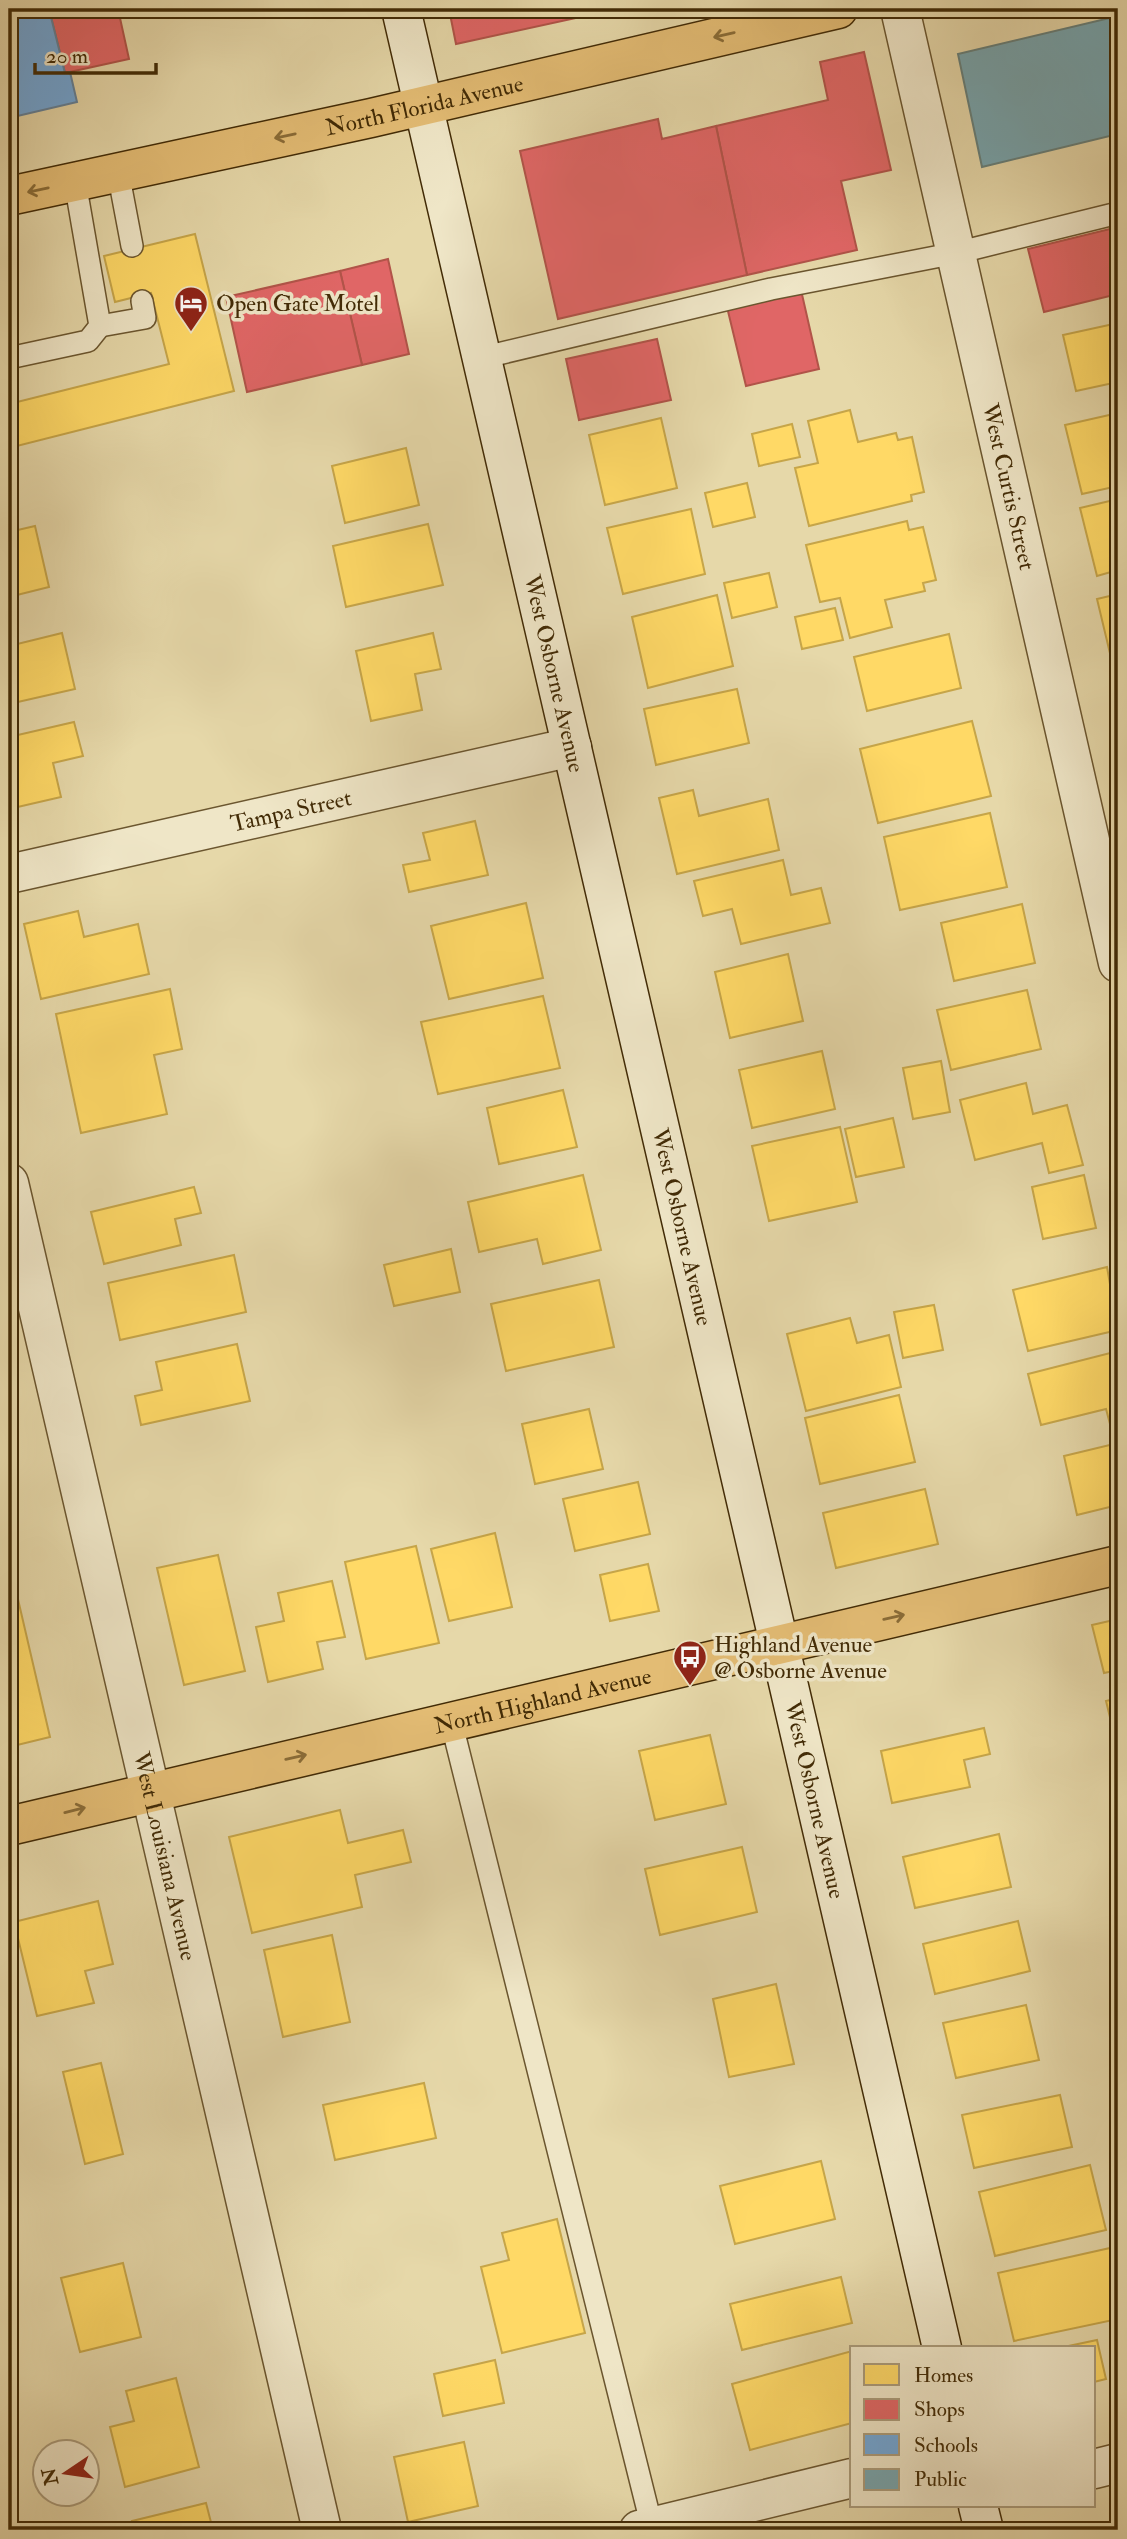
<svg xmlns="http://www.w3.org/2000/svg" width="1127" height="2539" font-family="'IM FELL Double Pica',serif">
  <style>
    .homes { fill: #ffd966; stroke: #c6a549; stroke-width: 2 }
    .shops { fill: #e06666; stroke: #b15449; stroke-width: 2 }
    .schools { fill: #6fa8dc; stroke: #62829c; stroke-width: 2 }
    .public { fill: #76a5af; stroke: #66807c; stroke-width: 2 }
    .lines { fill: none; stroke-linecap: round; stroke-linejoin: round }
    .lane-casing { stroke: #6b562f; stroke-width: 24 }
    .street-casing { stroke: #6b562f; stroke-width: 41 }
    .secondary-casing { stroke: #422b06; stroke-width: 41 }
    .primary-casing { stroke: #422b06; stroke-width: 41 }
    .lane { stroke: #efe6c7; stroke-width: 21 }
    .street { stroke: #efe6c7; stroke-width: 38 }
    .secondary { stroke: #efe6c7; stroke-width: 38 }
    .primary { stroke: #e3bc74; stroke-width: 38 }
    .oneway { stroke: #8a6c37 }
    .labels { text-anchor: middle; stroke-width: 7; stroke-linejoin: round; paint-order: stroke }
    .street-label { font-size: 23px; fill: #422b06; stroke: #efe6c7 }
    .poi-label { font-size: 23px; fill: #422b06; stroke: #efe6c7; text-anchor: start }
  </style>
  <rect width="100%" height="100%" fill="#e6d8a9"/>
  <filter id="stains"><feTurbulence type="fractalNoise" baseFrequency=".00286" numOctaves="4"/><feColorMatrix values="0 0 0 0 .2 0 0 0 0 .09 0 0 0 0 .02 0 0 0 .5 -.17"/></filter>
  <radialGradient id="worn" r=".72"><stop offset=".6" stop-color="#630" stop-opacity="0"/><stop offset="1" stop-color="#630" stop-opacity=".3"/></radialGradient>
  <!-- homes -->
  <g class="homes">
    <polygon points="195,234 234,391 9,448 9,404 169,364 151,293 115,302 104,256"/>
    <polygon points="1118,323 1118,382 1076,391 1063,335"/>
    <polygon points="850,410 858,442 896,433 898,440 912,437 924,492 911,495 912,501 809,526 795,468 818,463 808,421"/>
    <polygon points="1118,413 1118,486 1082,494 1065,425"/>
    <polygon points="661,418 677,488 605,505 589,435"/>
    <polygon points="792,424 800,457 759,466 752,434"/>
    <polygon points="406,448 419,505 345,523 332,466"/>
    <polygon points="747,483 755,517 713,527 705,493"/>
    <polygon points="1118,499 1118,570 1097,576 1080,508"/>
    <polygon points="691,509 705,574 623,594 607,528"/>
    <polygon points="907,521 909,530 923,527 936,580 923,583 925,591 885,600 892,627 850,638 840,598 820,602 806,545"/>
    <polygon points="428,524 443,585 346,607 333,546"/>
    <polygon points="35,526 49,587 9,597 9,532"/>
    <polygon points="769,573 777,607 732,618 724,583"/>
    <polygon points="1118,594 1118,664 1113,666 1097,599"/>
    <polygon points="717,595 733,666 648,688 632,617"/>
    <polygon points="835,608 843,640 802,649 795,617"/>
    <polygon points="62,633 75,689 9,704 9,646"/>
    <polygon points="433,633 441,669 415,674 422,710 371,721 356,651"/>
    <polygon points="949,634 961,688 867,711 854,657"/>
    <polygon points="737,689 749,743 656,765 644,709"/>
    <polygon points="972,721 991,796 878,823 860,749"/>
    <polygon points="74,722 83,756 53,763 61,797 9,809 9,737"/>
    <polygon points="693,790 699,816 768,799 779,850 677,874 659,798"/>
    <polygon points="990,813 1007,887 900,910 884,837"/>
    <polygon points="475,821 488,875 409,892 403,865 430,860 423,833"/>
    <polygon points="783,860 791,895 821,888 830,923 741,944 732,909 703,916 694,881"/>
    <polygon points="526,903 543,978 449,999 431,926"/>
    <polygon points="1022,904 1035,963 954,981 941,923"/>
    <polygon points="78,911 84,937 138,924 149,974 41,999 24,924"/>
    <polygon points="788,954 803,1021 730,1038 715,972"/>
    <polygon points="170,989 182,1049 154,1055 167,1114 81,1133 56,1014"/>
    <polygon points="1027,990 1041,1049 951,1070 937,1010"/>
    <polygon points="543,996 560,1068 438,1094 421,1022"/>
    <polygon points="822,1051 835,1109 752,1128 739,1070"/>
    <polygon points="941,1061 950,1112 913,1119 903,1068"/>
    <polygon points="1026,1083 1033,1114 1067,1105 1083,1165 1049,1173 1042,1143 975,1160 960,1100"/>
    <polygon points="563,1090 577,1147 499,1164 487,1108"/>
    <polygon points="893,1118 904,1167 856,1177 845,1129"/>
    <polygon points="840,1127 857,1202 769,1221 752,1146"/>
    <polygon points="583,1175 601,1250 543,1264 537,1239 479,1252 468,1202"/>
    <polygon points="1084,1175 1096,1228 1043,1239 1032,1187"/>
    <polygon points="194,1187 201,1213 175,1219 181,1245 104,1264 91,1212"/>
    <polygon points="451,1249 460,1292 394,1306 384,1265"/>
    <polygon points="234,1255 246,1312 120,1340 108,1283"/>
    <polygon points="1107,1267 1118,1330 1028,1351 1013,1290"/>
    <polygon points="599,1280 614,1347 506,1371 491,1304"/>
    <polygon points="934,1305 943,1350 903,1358 894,1312"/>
    <polygon points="850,1318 857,1343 889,1335 901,1387 806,1411 787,1334"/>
    <polygon points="237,1344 250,1401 141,1425 135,1396 162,1390 156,1362"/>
    <polygon points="1118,1351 1118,1434 1113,1435 1106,1409 1041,1425 1028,1374"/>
    <polygon points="899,1395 915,1462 820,1484 805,1418"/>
    <polygon points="589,1409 603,1469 535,1484 522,1424"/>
    <polygon points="1118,1443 1118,1505 1077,1515 1064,1456"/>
    <polygon points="638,1482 650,1534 575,1551 563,1499"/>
    <polygon points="925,1489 938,1544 836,1568 823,1513"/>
    <polygon points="495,1533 512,1607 449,1621 431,1549"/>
    <polygon points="416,1546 439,1643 366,1659 345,1562"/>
    <polygon points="218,1555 245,1671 184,1685 157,1568"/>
    <polygon points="648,1564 659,1611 610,1621 600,1575"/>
    <polygon points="332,1581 345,1637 317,1642 323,1669 268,1682 256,1627 284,1621 278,1593"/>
    <polygon points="17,1595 50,1737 9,1747 9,1597"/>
    <polygon points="1118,1619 1118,1670 1104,1673 1092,1625"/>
    <polygon points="1118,1698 1118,1750 1106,1701"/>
    <polygon points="984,1728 990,1754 964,1760 970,1787 892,1803 881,1751"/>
    <polygon points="710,1735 726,1804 655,1820 639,1751"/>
    <polygon points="340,1810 348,1843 403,1830 411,1862 355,1875 362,1907 252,1933 229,1837"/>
    <polygon points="999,1834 1011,1887 915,1908 903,1857"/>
    <polygon points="742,1847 757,1912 660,1935 645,1869"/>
    <polygon points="98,1901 113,1964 85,1971 94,2003 37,2016 14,1922"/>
    <polygon points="1018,1921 1030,1971 935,1994 923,1944"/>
    <polygon points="332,1935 350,2022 283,2037 264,1950"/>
    <polygon points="776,1984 794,2064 729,2077 713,1999"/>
    <polygon points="1026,2005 1039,2060 956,2078 943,2023"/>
    <polygon points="101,2063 123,2154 85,2164 63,2072"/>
    <polygon points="424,2083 436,2138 335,2160 323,2105"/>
    <polygon points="1060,2095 1072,2147 974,2168 962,2115"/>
    <polygon points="821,2161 835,2219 735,2244 720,2186"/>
    <polygon points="1090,2165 1106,2230 995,2256 979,2192"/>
    <polygon points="557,2219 585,2333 502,2353 481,2267 509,2260 502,2233"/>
    <polygon points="1110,2248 1118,2284 1118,2319 1014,2341 998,2273"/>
    <polygon points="123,2263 141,2337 80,2352 61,2278"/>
    <polygon points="841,2277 852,2323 742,2350 730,2304"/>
    <polygon points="1097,2340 1106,2379 1094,2382 1094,2348 1059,2348"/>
    <polygon points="852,2351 852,2423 750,2450 732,2384"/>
    <polygon points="495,2360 504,2403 443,2416 434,2374"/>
    <polygon points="176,2378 199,2467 125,2487 110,2427 134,2421 126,2391"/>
    <polygon points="464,2442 478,2506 408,2522 394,2457"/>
    <polygon points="206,2503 213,2530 135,2530 132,2521"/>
  </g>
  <!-- shops -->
  <g class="shops">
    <polygon points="49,9 118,9 129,59 65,73"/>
    <polygon points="449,9 617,9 456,44"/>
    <polygon points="864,52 891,170 841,181 857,250 747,275 716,126 828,100 820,62"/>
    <polygon points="658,119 662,139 716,126 747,275 558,319 520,151"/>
    <polygon points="1118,227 1118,294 1044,312 1028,249"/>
    <polygon points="388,259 409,354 362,365 340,271"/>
    <polygon points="340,271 362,365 247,392 226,297"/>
    <polygon points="801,290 819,369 746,386 727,307"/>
    <polygon points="657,339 671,400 579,420 566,359"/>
  </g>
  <!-- schools -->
  <polygon class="schools" points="9,9 49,9 65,73 70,72 77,102 9,118"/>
  <!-- public -->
  <polygon class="public" points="1118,16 1118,134 982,167 958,54"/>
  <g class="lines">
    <!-- lane casing -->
    <g class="lane-casing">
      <g id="lane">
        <polyline points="118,172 132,246"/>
        <polyline points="100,326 145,318 142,301"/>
        <polyline points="9,358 88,341 100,326 75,182"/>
        <polyline points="481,358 771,289 956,253 1118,213"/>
        <polyline points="451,1721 652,2527"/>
      </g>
    </g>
    <!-- street casing -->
    <g class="street-casing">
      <g id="street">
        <path id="s1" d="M900,9l218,954"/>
        <path id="s2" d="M9,874l563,-127"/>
        <path id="s3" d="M9,1183l313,1347"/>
        <polyline points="1094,2469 1118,2463"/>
        <polyline points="639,2530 852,2478"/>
      </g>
    </g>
    <!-- secondary casing -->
    <g class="secondary-casing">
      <g id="secondary">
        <path id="s4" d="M401,9l541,2339"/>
        <polyline points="978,2506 984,2530"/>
      </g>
    </g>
    <!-- primary casing -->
    <g class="primary-casing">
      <g id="primary">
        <path id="s5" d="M9,196l362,-78 467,-109"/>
        <path id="s6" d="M9,1826l1109,-261"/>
      </g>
    </g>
    <!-- lane -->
    <use href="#lane" class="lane"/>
    <!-- street -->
    <use href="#street" class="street"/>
    <!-- secondary -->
    <use href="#secondary" class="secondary"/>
    <!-- primary -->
    <use href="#primary" class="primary"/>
  </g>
  <!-- one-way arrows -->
  <defs><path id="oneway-shaft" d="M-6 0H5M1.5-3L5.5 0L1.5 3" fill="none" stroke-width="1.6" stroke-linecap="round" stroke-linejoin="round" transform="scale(1.75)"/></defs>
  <g class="oneway">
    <use href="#oneway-shaft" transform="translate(724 35) rotate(167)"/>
    <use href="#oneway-shaft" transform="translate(285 136) rotate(168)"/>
    <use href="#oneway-shaft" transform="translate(38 190) rotate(168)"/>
    <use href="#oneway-shaft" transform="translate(894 1617) rotate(-13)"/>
    <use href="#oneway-shaft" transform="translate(296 1757) rotate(-13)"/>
    <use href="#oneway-shaft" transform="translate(75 1810) rotate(-14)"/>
  </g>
  <!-- icons -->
  <defs>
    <g id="hotel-pin" transform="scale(1.75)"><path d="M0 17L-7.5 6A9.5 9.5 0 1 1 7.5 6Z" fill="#8f2418" stroke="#efe6c7"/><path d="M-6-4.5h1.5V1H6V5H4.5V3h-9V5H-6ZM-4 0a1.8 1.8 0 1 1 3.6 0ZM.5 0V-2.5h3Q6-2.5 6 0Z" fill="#fff"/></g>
    <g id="bus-pin" transform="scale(1.75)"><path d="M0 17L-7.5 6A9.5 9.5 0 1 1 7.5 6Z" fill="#8f2418" stroke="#efe6c7"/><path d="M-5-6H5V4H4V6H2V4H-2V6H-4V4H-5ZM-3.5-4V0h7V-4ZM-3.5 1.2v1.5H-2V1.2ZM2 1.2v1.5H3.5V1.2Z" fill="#fff"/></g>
  </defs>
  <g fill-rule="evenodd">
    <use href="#hotel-pin" x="191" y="303"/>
    <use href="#bus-pin" x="690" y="1657"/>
  </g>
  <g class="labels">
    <!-- street labels -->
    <g class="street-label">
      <text dy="8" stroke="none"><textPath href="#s5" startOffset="425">North Florida Avenue</textPath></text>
      <text dy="8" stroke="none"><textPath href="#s1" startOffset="490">West Curtis Street</textPath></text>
      <text dy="8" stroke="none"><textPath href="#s4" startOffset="682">West Osborne Avenue</textPath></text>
      <text dy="8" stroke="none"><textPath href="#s2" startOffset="289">Tampa Street</textPath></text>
      <text dy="8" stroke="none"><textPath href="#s4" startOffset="1250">West Osborne Avenue</textPath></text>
      <text dy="8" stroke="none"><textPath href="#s6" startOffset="548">North Highland Avenue</textPath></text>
      <text dy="8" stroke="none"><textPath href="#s4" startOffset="1838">West Osborne Avenue</textPath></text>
      <text dy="8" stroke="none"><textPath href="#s3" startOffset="691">West Louisiana Avenue</textPath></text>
    </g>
    <!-- poi labels -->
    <g class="poi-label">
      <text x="216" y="311">Open Gate Motel</text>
      <text x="714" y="1652">Highland Avenue<tspan x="714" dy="26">@ Osborne Avenue</tspan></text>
    </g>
  </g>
  <!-- margin -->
  <rect width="1127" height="2539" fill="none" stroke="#e6d8a9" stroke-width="35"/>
  <rect x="10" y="10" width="1106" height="2518" fill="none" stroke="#422b06" stroke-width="3.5"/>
  <rect x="18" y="18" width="1092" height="2504" fill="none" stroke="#422b06" stroke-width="2"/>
  <!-- legend -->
  <rect x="850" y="2346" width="245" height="161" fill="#efe6c7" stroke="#aa9b7a" stroke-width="2"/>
  <rect x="864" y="2364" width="35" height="21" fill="#ffd966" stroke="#aa9b7a" stroke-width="2"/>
  <text x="914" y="2382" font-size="21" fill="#422b06">Homes</text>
  <rect x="864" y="2399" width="35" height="21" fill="#e06666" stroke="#aa9b7a" stroke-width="2"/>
  <text x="914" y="2416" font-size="21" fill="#422b06">Shops</text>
  <rect x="864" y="2434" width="35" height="21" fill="#6fa8dc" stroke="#aa9b7a" stroke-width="2"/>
  <text x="914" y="2452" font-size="21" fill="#422b06">Schools</text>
  <rect x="864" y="2469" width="35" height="21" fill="#76a5af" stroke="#aa9b7a" stroke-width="2"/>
  <text x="914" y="2486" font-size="21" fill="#422b06">Public</text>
  <!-- north arrow -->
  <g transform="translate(66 2473) rotate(257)"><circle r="33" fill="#efe6c7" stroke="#aa9b7a" stroke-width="2"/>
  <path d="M0-5L12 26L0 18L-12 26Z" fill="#8f2418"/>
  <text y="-10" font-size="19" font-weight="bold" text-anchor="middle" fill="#422b06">N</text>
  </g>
  <!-- scale -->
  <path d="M35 63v10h121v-10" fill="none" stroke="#422b06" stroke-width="3.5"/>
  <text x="46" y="63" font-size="21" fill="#422b06" stroke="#efe6c7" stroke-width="5" paint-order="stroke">20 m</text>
  <rect width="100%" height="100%" filter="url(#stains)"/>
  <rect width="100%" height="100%" fill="url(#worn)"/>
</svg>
